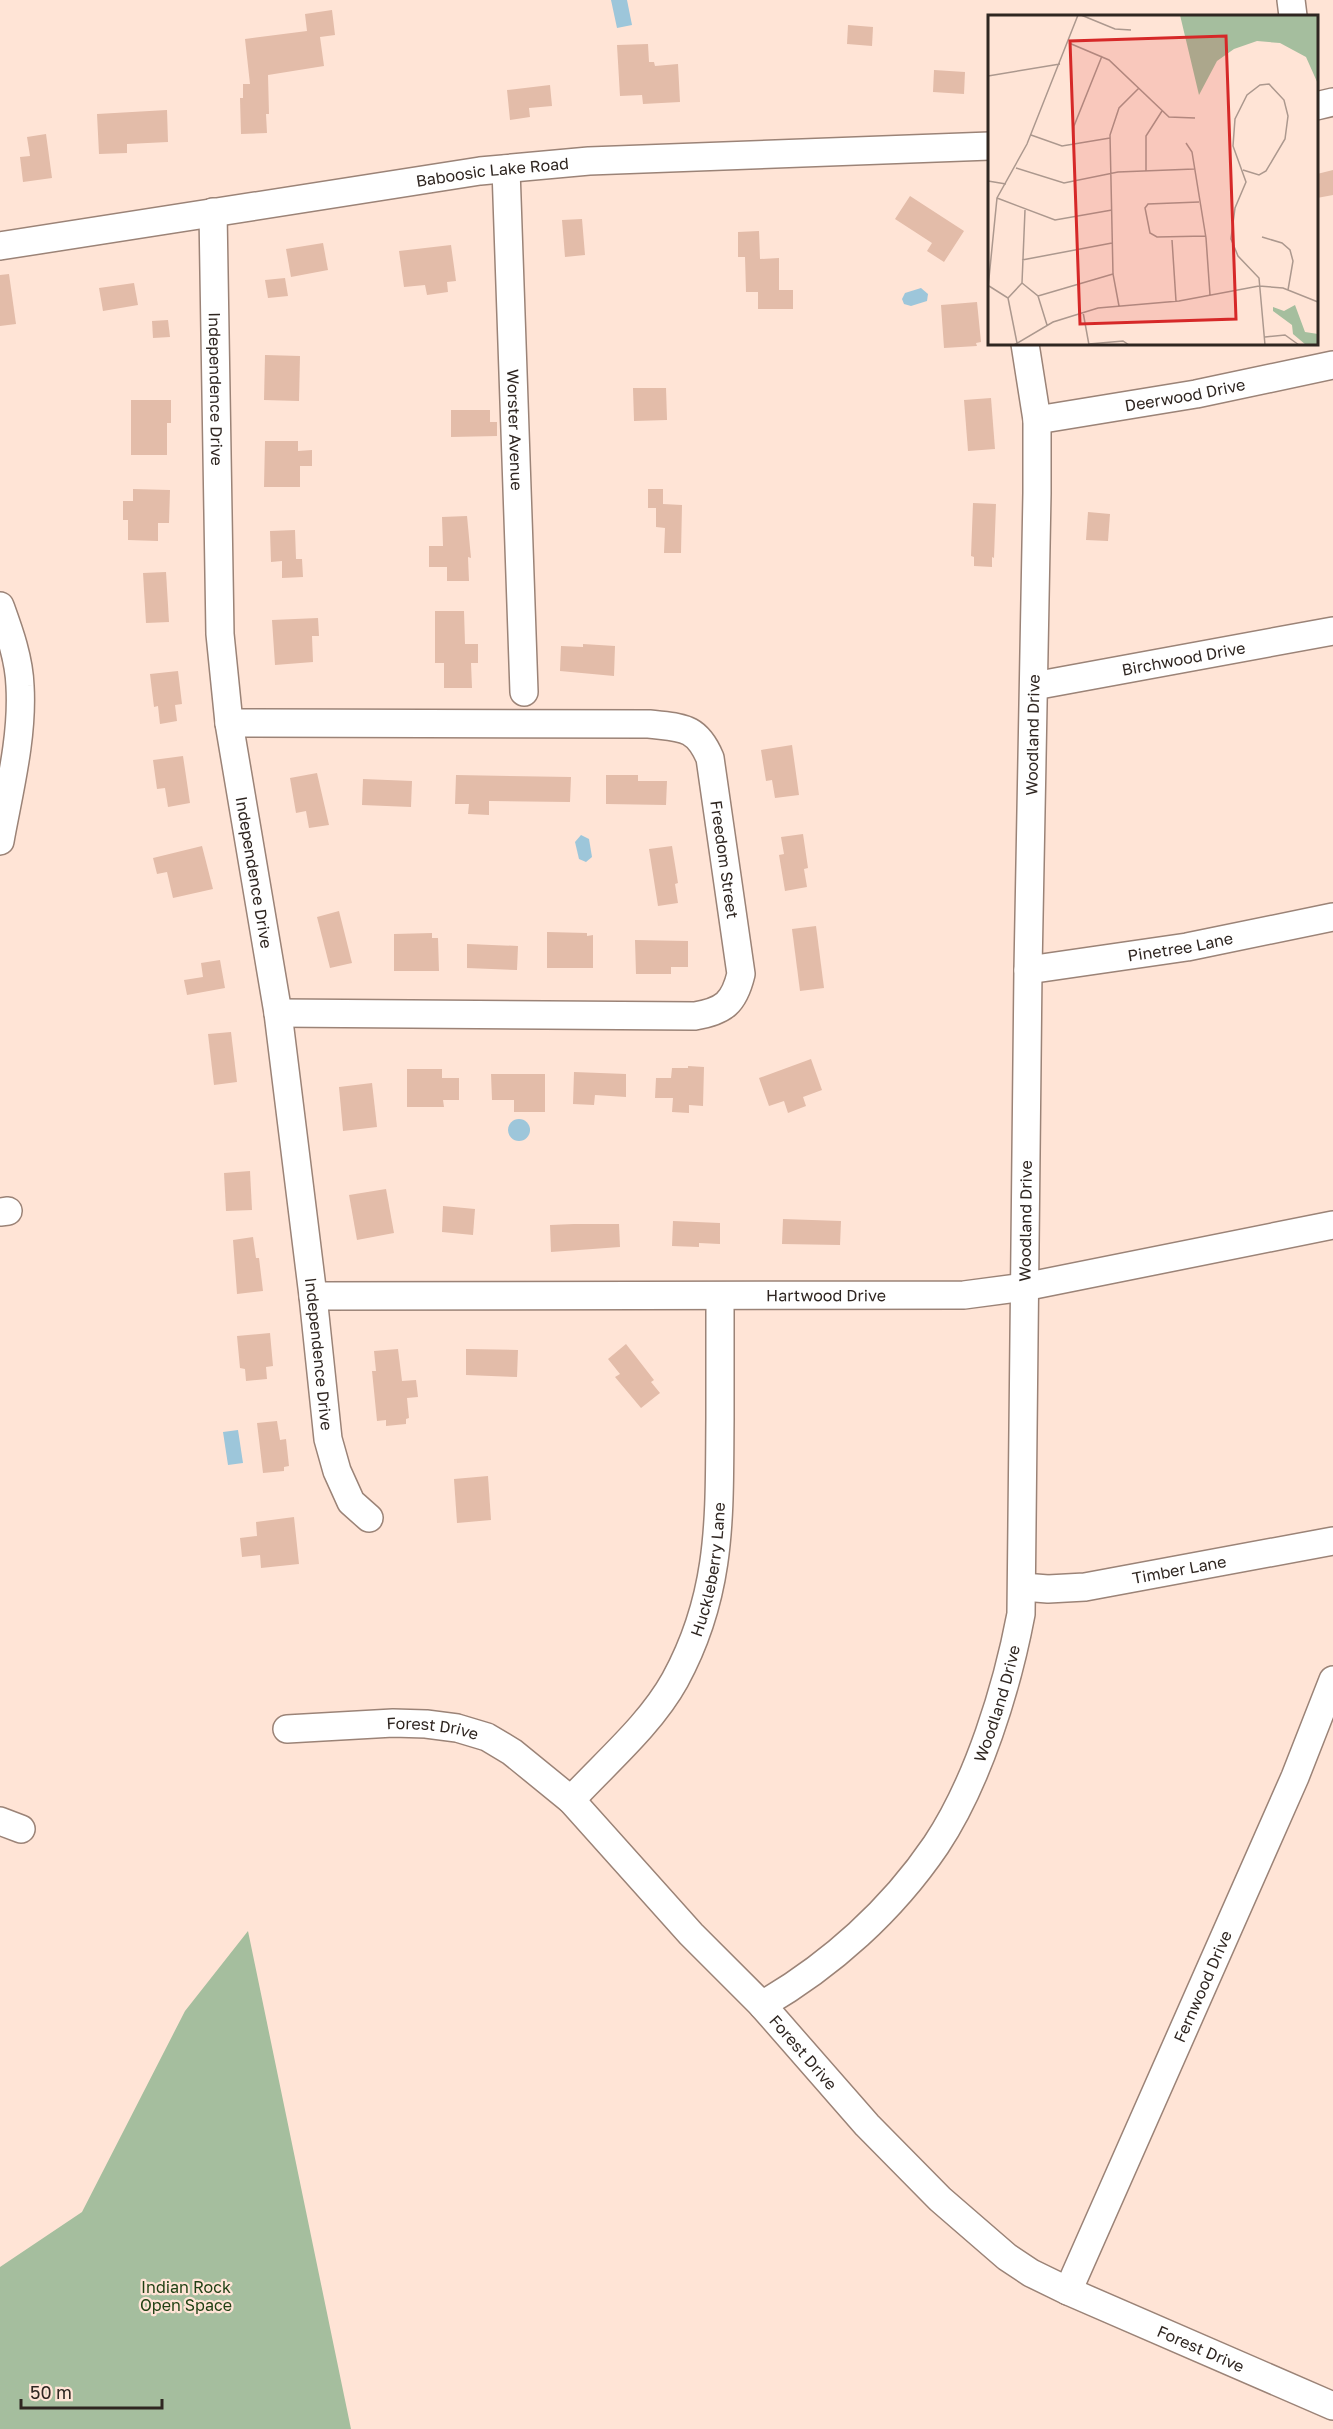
<svg xmlns="http://www.w3.org/2000/svg" width="1333" height="2429" font-family="'Golos Text',sans-serif">
  <style>
    .forest { fill: #a5be9e }
    .water { fill: #9dc6da }
    .building { fill: #e3bca9 }
    .lines { fill: none; stroke-linecap: round; stroke-linejoin: round }
    .minor-casing { stroke: #9b8377; stroke-width: 30 }
    .minor { stroke: #fff; stroke-width: 27 }
    .labels { text-anchor: middle; stroke-width: 4.5; stroke-linejoin: round; paint-order: stroke }
    .street-label { font-size: 16px; fill: #2f2621; stroke: #ffe4d6 }
    .park-label { font-size: 16px; fill: #1f4013; stroke: #ffe4d6 }
    .inset-road { fill: none; stroke: #ac988e; stroke-width: 1.5 }
    .view { fill: #d62828; fill-opacity: 0.15; stroke: #d62828; stroke-width: 3 }
    .inset-edge { fill: none; stroke: #2f2621; stroke-width: 3 }
  </style>
  <rect width="100%" height="100%" fill="#ffe4d6"/>
  <!-- forest -->
  <polygon class="forest" points="248,1931 351,2429 0,2429 0,2267 82,2212 185,2011"/>
  <!-- water -->
  <g class="water">
    <polygon points="611,0 627,0 632,25 617,28"/>
    <polygon points="921,288 928,294 927,301 911,306 904,304 902,299 905,293"/>
    <polygon points="581,835 589,839 592,857 586,862 579,859 575,842"/>
    <circle cx="519" cy="1130" r="11"/>
    <polygon points="238,1430 243,1463 228,1465 223,1432"/>
  </g>
  <!-- building -->
  <g class="building">
    <polygon points="332,10 335,35 320,37 324,66 268,75 269,114 266,114 267,133 241,134 240,98 243,98 243,84 250,84 245,39 307,31 305,14"/>
    <polygon points="848,25 873,27 872,46 847,44"/>
    <polygon points="648,44 649,62 654,62 655,66 678,64 680,102 643,104 642,95 620,96 617,45"/>
    <polygon points="934,70 965,72 964,94 933,92"/>
    <polygon points="550,85 552,106 529,108 530,117 510,120 507,90"/>
    <polygon points="167,110 168,142 127,144 127,153 99,154 97,114"/>
    <polygon points="46,134 52,178 23,182 20,157 30,156 27,137"/>
    <polygon points="1333,170 1333,195 1317,198 1317,174"/>
    <polygon points="910,196 964,231 944,262 927,251 932,243 895,219"/>
    <polygon points="582,219 585,255 565,257 562,220"/>
    <polygon points="759,231 760,259 779,258 779,290 793,290 793,309 758,309 758,292 746,292 745,257 738,257 738,232"/>
    <polygon points="323,243 328,270 291,277 286,249"/>
    <polygon points="451,245 456,281 447,282 448,292 427,295 425,285 404,287 399,251"/>
    <polygon points="9,274 16,324 0,326 0,275"/>
    <polygon points="285,278 288,296 268,298 265,280"/>
    <polygon points="134,283 138,305 103,311 99,288"/>
    <polygon points="977,302 981,342 976,343 977,346 944,348 941,305"/>
    <polygon points="168,320 170,337 153,338 152,321"/>
    <polygon points="265,355 300,356 299,401 264,400"/>
    <polygon points="633,388 666,388 667,420 634,421"/>
    <polygon points="991,398 995,449 968,451 964,400"/>
    <polygon points="131,400 171,400 171,423 167,423 167,455 131,455"/>
    <polygon points="451,410 490,410 490,422 497,422 497,436 451,437"/>
    <polygon points="265,441 298,441 298,451 312,450 312,466 300,466 300,487 264,487"/>
    <polygon points="133,489 170,490 169,523 158,523 158,541 128,540 128,520 123,520 123,501 133,501"/>
    <polygon points="648,489 663,489 663,504 682,505 681,553 664,553 665,528 656,527 656,508 648,508"/>
    <polygon points="973,503 996,504 994,558 992,557 992,567 974,566 974,557 971,556"/>
    <polygon points="1088,512 1110,514 1108,541 1086,540"/>
    <polygon points="467,516 471,558 468,557 469,581 447,581 447,567 429,567 429,546 443,546 442,517"/>
    <polygon points="295,530 296,559 302,559 303,577 282,578 282,561 271,562 270,531"/>
    <polygon points="166,572 169,622 146,623 143,573"/>
    <polygon points="435,611 464,611 465,644 478,644 478,663 471,663 472,688 444,688 444,663 435,663"/>
    <polygon points="318,618 319,636 312,636 313,662 275,665 272,620"/>
    <polygon points="583,644 615,646 614,676 560,671 561,646 583,647"/>
    <polygon points="178,671 182,704 175,705 177,721 160,724 158,706 154,707 150,674"/>
    <polygon points="792,745 799,795 775,798 772,780 766,781 761,750"/>
    <polygon points="183,756 190,803 168,807 165,788 157,789 153,760"/>
    <polygon points="317,773 329,825 309,828 306,811 296,813 290,778"/>
    <polygon points="456,775 571,777 570,802 489,801 489,815 468,814 469,804 455,804"/>
    <polygon points="606,775 638,775 638,781 667,781 666,805 606,804"/>
    <polygon points="363,779 412,781 411,807 362,805"/>
    <polygon points="803,834 808,868 804,869 807,887 785,891 779,855 784,854 781,837"/>
    <polygon points="202,846 213,889 173,898 167,872 157,874 153,858"/>
    <polygon points="672,846 678,883 675,884 678,903 658,906 649,849"/>
    <polygon points="339,911 352,963 330,968 317,917"/>
    <polygon points="816,926 824,988 800,991 792,929"/>
    <polygon points="547,932 587,933 587,936 593,935 593,968 547,968"/>
    <polygon points="432,933 432,938 438,938 439,971 394,971 394,934"/>
    <polygon points="635,940 688,941 688,967 671,967 671,974 636,974"/>
    <polygon points="467,944 518,946 517,970 467,968"/>
    <polygon points="220,960 225,988 187,995 184,980 203,977 201,963"/>
    <polygon points="231,1032 237,1082 214,1085 208,1034"/>
    <polygon points="811,1059 822,1090 803,1097 806,1106 788,1113 784,1101 769,1106 759,1078"/>
    <polygon points="688,1066 704,1067 703,1106 689,1105 689,1113 672,1112 673,1098 655,1098 656,1078 671,1078 672,1068 688,1068"/>
    <polygon points="407,1069 442,1069 442,1078 459,1078 459,1100 443,1100 444,1107 407,1107"/>
    <polygon points="574,1072 626,1074 626,1097 595,1095 594,1105 573,1104"/>
    <polygon points="491,1074 545,1074 545,1112 514,1112 514,1100 492,1100"/>
    <polygon points="372,1083 377,1127 343,1131 339,1087"/>
    <polygon points="250,1171 252,1210 226,1211 224,1173"/>
    <polygon points="386,1189 394,1233 357,1240 349,1195"/>
    <polygon points="443,1206 475,1209 473,1235 442,1232"/>
    <polygon points="783,1219 841,1221 840,1245 782,1244"/>
    <polygon points="673,1221 720,1223 720,1244 699,1243 699,1247 672,1246"/>
    <polygon points="574,1224 619,1224 620,1247 551,1252 550,1225"/>
    <polygon points="253,1237 256,1258 259,1258 263,1291 237,1294 233,1240"/>
    <polygon points="270,1333 273,1366 266,1367 267,1379 246,1381 245,1369 240,1368 237,1336"/>
    <polygon points="626,1344 654,1380 651,1382 660,1393 641,1408 615,1377 620,1374 608,1359"/>
    <polygon points="398,1349 402,1381 416,1380 418,1397 407,1398 409,1418 406,1419 406,1424 386,1426 386,1420 377,1421 372,1371 376,1371 374,1351"/>
    <polygon points="466,1349 518,1350 517,1377 466,1375"/>
    <polygon points="277,1421 280,1440 286,1439 289,1466 284,1467 284,1471 263,1473 257,1423"/>
    <polygon points="488,1476 491,1520 457,1523 454,1479"/>
    <polygon points="294,1517 299,1564 261,1568 260,1555 242,1557 240,1538 257,1536 256,1522"/>
  </g>
  <g class="lines">
    <!-- minor casing -->
    <g class="minor-casing">
      <g id="minor">
        <polyline points="1291,0 1293,16"/>
        <polyline points="1316,106 1333,102"/>
        <path id="s1" d="M506,169l18,523"/>
        <path id="s2" d="M213,212l7,422 9,89 49,290 35,283 15,143 9,32 14,31 18,16"/>
        <path id="s3" d="M0,246l480,-75 109,-10 401,-15"/>
        <path id="s4" d="M1037,420l159,-26 137,-29"/>
        <path d="M0,606c9,25 19,52 20,80 3,51 -11,105 -20,155"/>
        <path id="s5" d="M1034,686l299,-55"/>
        <path id="s6" d="M229,723l420,1c32,4 47,1 61,34l31,216c-7,29 -17,37 -46,42l-417,-3"/>
        <path id="s7" d="M1028,970l159,-23 146,-30"/>
        <polyline points="0,1212 8,1211"/>
        <path id="s8" d="M313,1296l651,-1 60,-8 309,-62"/>
        <path id="s9" d="M1023,1587l25,2 37,-2 248,-46"/>
        <path id="s10" d="M287,1729l106,-6 33,1 31,4 30,9 25,15 59,48 120,134 71,71 105,120 73,74 67,58 24,16 37,18 265,115"/>
        <path id="s11" d="M571,1800c35,-38 79,-75 104,-120 48,-88 44,-165 45,-261 0,-41 0,-82 0,-123"/>
        <polyline points="0,1821 21,1829"/>
        <path id="s12" d="M762,2005c69,-40 130,-95 174,-160 42,-63 71,-157 85,-231l7,-644 9,-477v-73l-12,-76"/>
        <path id="s13" d="M1068,2291l227,-514 38,-97"/>
      </g>
    </g>
    <!-- minor -->
    <use href="#minor" class="minor"/>
  </g>
  <g class="labels">
    <!-- street labels -->
    <g class="street-label">
      <text dy="6" stroke="none"><textPath href="#s3" startOffset="498">Baboosic Lake Road</textPath></text>
      <text dy="6" stroke="none"><textPath href="#s2" startOffset="177">Independence Drive</textPath></text>
      <text dy="6" stroke="none"><textPath href="#s4" startOffset="150">Deerwood Drive</textPath></text>
      <text dy="6" stroke="none"><textPath href="#s1" startOffset="261">Worster Avenue</textPath></text>
      <text dy="6" stroke="none"><textPath href="#s5" startOffset="152">Birchwood Drive</textPath></text>
      <text dy="6" stroke="none"><textPath href="#s12" startOffset="1365">Woodland Drive</textPath></text>
      <text dy="6" stroke="none"><textPath href="#s6" startOffset="598">Freedom Street</textPath></text>
      <text dy="6" stroke="none"><textPath href="#s2" startOffset="663">Independence Drive</textPath></text>
      <text dy="6" stroke="none"><textPath href="#s7" startOffset="154">Pinetree Lane</textPath></text>
      <text dy="6" stroke="none"><textPath href="#s12" startOffset="879">Woodland Drive</textPath></text>
      <text dy="6" stroke="none"><textPath href="#s8" startOffset="513">Hartwood Drive</textPath></text>
      <text dy="6" stroke="none"><textPath href="#s2" startOffset="1149">Independence Drive</textPath></text>
      <text dy="6" stroke="none"><textPath href="#s11" startOffset="276">Huckleberry Lane</textPath></text>
      <text dy="6" stroke="none"><textPath href="#s9" startOffset="158">Timber Lane</textPath></text>
      <text dy="6" stroke="none"><textPath href="#s12" startOffset="393">Woodland Drive</textPath></text>
      <text dy="6" stroke="none"><textPath href="#s10" startOffset="146">Forest Drive</textPath></text>
      <text dy="6" stroke="none"><textPath href="#s13" startOffset="333">Fernwood Drive</textPath></text>
      <text dy="6" stroke="none"><textPath href="#s10" startOffset="650">Forest Drive</textPath></text>
      <text dy="6" stroke="none"><textPath href="#s10" startOffset="1154">Forest Drive</textPath></text>
    </g>
    <!-- park labels -->
    <g class="park-label">
      <text x="186" y="2293">Indian Rock<tspan x="186" dy="18">Open Space</tspan></text>
    </g>
  </g>
  <!-- overview -->
  <g transform="translate(988 15)">
    <rect width="330" height="330" fill="#ffe4d6"/>
    <path d="M192,0h138v69l-12,-27 -26,-14 -23,-2 -23,8 -17,12 -18,34zM307,290l10,27 13,2 -1,11h-11l-13,-11 -1,-9 -19,-14v-4l11,4z" fill="#a5be9e"/>
    <path class="inset-road" d="M93,0l34,14 16,1M81,28l40,17 60,57 26,1M0,61l72,-12M43,120l31,11 48,-8M198,128l6,9 14,86 4,57M85,130l1,-19 28,-70M28,153l48,15 54,-11 76,-3M255,155l16,5 7,-4 19,-32 3,-23 -4,-16 -15,-16 -9,1 -13,10 -12,24 -2,27 13,36 -11,26 -4,31 7,17 21,22 6,67M158,156v-35l16,-25M0,166l18,3M9,183l58,22 57,-10M211,187l-51,2 -3,4 5,25 7,4 49,-1M274,222l20,6 8,7 3,11 -5,29M184,225l4,61M34,245l90,-17M34,268l16,13 9,29M1,271l19,12 9,45M0,273l9,-90 30,-54 51,-129M50,281l75,-22M20,283l14,-15 3,-73M131,291l-6,-32 -3,-139 9,-27 20,-20M95,297l6,33M277,322l20,-2 14,10M101,329l34,-3 6,4M26,330l39,-23 45,-14 81,-7 80,-15 24,2 35,14"/>
    <path class="view" d="M238,21l10,283 -156,5 -10,-283z"/>
    <rect width="330" height="330" class="inset-edge"/>
  </g>
  <!-- scale -->
  <path d="M21 2399v9h141v-9" fill="none" stroke="#2f2621" stroke-width="3"/>
  <text x="30" y="2399" font-size="18" fill="#2f2621" stroke="#ffe4d6" stroke-width="4.5" paint-order="stroke">50 m</text>
</svg>
